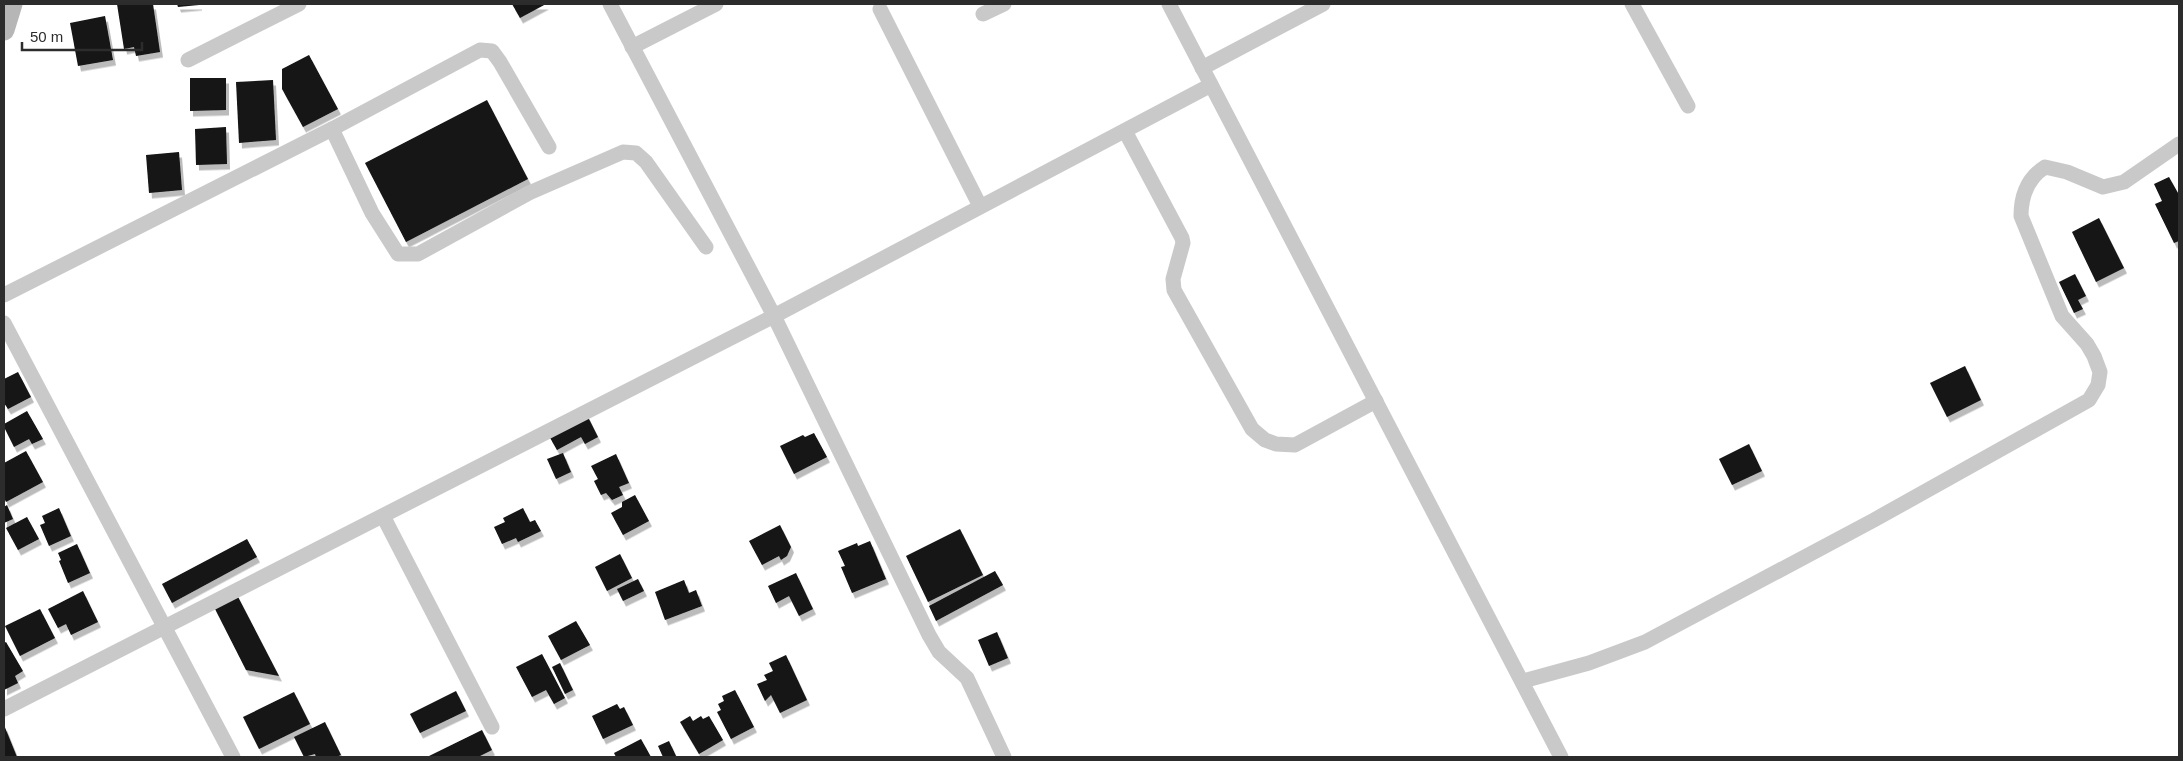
<svg xmlns="http://www.w3.org/2000/svg" width="2183" height="761" font-family="Arial,sans-serif">
  <style>
    .building { fill: #131313; filter: url(#shadow) }
    .lines { fill: none; stroke-linecap: round; stroke-linejoin: round }
    .street { stroke: #c9c9c9; stroke-width: 15 }
    .secondary { stroke: #b6b6b6; stroke-width: 21 }
  </style>
  <defs>
    <filter id="shadow"><feDropShadow dx="3" dy="5.5" stdDeviation="0" flood-color="#0004"/></filter>
  </defs>
  <rect width="100%" height="100%" fill="#fff"/>
  <!-- building -->
  <g class="building">
    <polygon points="117,4 153,4 160,52 136,56 134,47 124,49"/>
    <polygon points="177,4 199,4 199,5 178,7"/>
    <polygon points="512,4 546,4 520,18"/>
    <polygon points="105,16 113,60 78,66 70,23"/>
    <polygon points="309,55 338,109 303,127 282,89 282,69"/>
    <polygon points="190,78 226,78 226,110 190,111"/>
    <polygon points="273,80 276,140 239,143 236,82"/>
    <polygon points="487,100 528,179 406,242 365,163"/>
    <polygon points="226,127 227,164 196,165 195,129"/>
    <polygon points="179,152 182,190 149,193 146,155"/>
    <polygon points="2169,177 2178,193 2179,193 2179,241 2174,243 2155,204 2162,201 2154,184"/>
    <polygon points="2099,218 2124,268 2096,282 2072,232"/>
    <polygon points="2075,274 2086,296 2078,300 2083,309 2074,313 2059,282"/>
    <polygon points="1965,366 1981,400 1947,417 1930,383"/>
    <polygon points="18,372 31,397 8,409 4,403 4,379"/>
    <polygon points="27,411 43,439 32,444 29,439 14,447 4,427 4,424"/>
    <polygon points="587,415 598,437 585,444 581,437 557,450 549,436"/>
    <polygon points="814,433 827,457 794,474 780,446 803,435 805,437"/>
    <polygon points="1749,444 1762,471 1732,485 1719,459"/>
    <polygon points="26,451 43,482 6,502 4,498 4,463"/>
    <polygon points="563,453 571,472 556,479 547,459"/>
    <polygon points="616,454 629,483 619,487 623,495 612,500 606,493 601,495 594,481 598,479 591,466"/>
    <polygon points="635,495 649,521 623,535 611,513 622,507 622,502"/>
    <polygon points="7,505 13,519 4,523 4,507"/>
    <polygon points="59,508 71,536 49,546 40,525 45,523 42,516"/>
    <polygon points="523,508 530,522 535,520 541,531 518,542 516,538 502,544 494,527 505,522 503,518"/>
    <polygon points="27,517 39,539 18,550 6,528"/>
    <polygon points="780,525 791,547 787,556 781,560 779,556 762,565 749,541"/>
    <polygon points="960,529 983,575 928,602 906,556"/>
    <polygon points="247,539 257,557 172,603 162,584"/>
    <polygon points="870,541 886,579 852,593 841,567 845,566 838,551 857,543 858,546"/>
    <polygon points="77,544 90,573 68,583 59,561 61,560 58,553"/>
    <polygon points="620,554 632,578 607,591 595,567"/>
    <polygon points="995,571 1003,585 936,621 929,606"/>
    <polygon points="796,573 813,609 799,616 789,596 776,603 768,586"/>
    <polygon points="638,579 644,591 623,601 617,589"/>
    <polygon points="684,580 689,593 696,590 702,606 665,620 655,592"/>
    <polygon points="83,591 98,622 71,635 66,624 58,628 48,609"/>
    <polygon points="236,593 279,676 246,670 213,605"/>
    <polygon points="40,609 55,638 20,656 5,626"/>
    <polygon points="576,621 590,645 561,660 548,636"/>
    <polygon points="997,632 1008,658 989,666 978,640"/>
    <polygon points="6,642 23,671 15,676 18,683 4,690 4,643"/>
    <polygon points="542,654 565,698 554,704 546,690 532,697 516,667"/>
    <polygon points="786,655 807,700 780,713 771,695 765,701 757,684 767,680 764,675 773,671 769,663"/>
    <polygon points="560,663 573,690 565,694 552,667"/>
    <polygon points="735,690 754,727 731,739 717,712 721,710 718,704 724,701 722,696"/>
    <polygon points="456,691 466,711 420,733 410,714"/>
    <polygon points="294,692 310,724 259,749 243,717"/>
    <polygon points="617,704 620,709 624,707 633,725 603,739 592,716"/>
    <polygon points="690,716 693,721 701,716 703,719 709,716 723,740 699,754 680,722"/>
    <polygon points="325,722 341,755 336,757 316,757 315,754 304,757 294,737"/>
    <polygon points="4,725 17,757 4,757"/>
    <polygon points="482,730 492,750 478,757 427,757"/>
    <polygon points="641,739 651,757 616,757 614,753"/>
    <polygon points="669,741 676,756 663,757 658,746"/>
  </g>
  <g class="lines">
    <!-- street -->
    <g class="street">
      <polyline points="610,4 774,316 1211,85"/>
      <polyline points="1169,4 1561,757"/>
      <polyline points="1632,4 1688,106"/>
      <polyline points="880,9 980,206"/>
      <polyline points="983,14 1004,4"/>
      <polyline points="632,47 716,4"/>
      <polyline points="188,60 299,4"/>
      <polyline points="1202,68 1323,4"/>
      <polyline points="332,129 480,50 492,51 500,62 549,147"/>
      <polyline points="1125,131 1182,238 1183,243 1173,279 1174,290 1252,429 1265,440 1276,444 1295,445 1376,401"/>
      <polyline points="4,295 332,129 372,213 398,254 418,254 529,193 623,152 636,153 646,162 706,247"/>
      <polyline points="4,323 233,757"/>
      <polyline points="383,516 492,727"/>
      <path d="M1523,681l66,-18 56,-21 229,-122 215,-120 9,-15 2,-13 -6,-16 -7,-12 -25,-28 -41,-100c0,-20 7,-38 24,-49l22,5 36,15 21,-5 55,-38"/>
      <polyline points="4,709 774,316 929,635 939,652 967,678 1004,757"/>
    </g>
    <!-- secondary -->
    <polyline class="secondary" points="4,30 12,4"/>
  </g>
  <!-- border -->
  <rect width="2183" height="761" fill="none" stroke="#2c2c2c" stroke-width="10"/>
  <!-- scale -->
  <path d="M22 42v8h120v-8" fill="none" stroke="#2c2c2c" stroke-width="2.5"/>
  <text x="30" y="42" font-size="15" fill="#2c2c2c" stroke="#ffffff" stroke-width="4" paint-order="stroke">50 m</text>
</svg>
